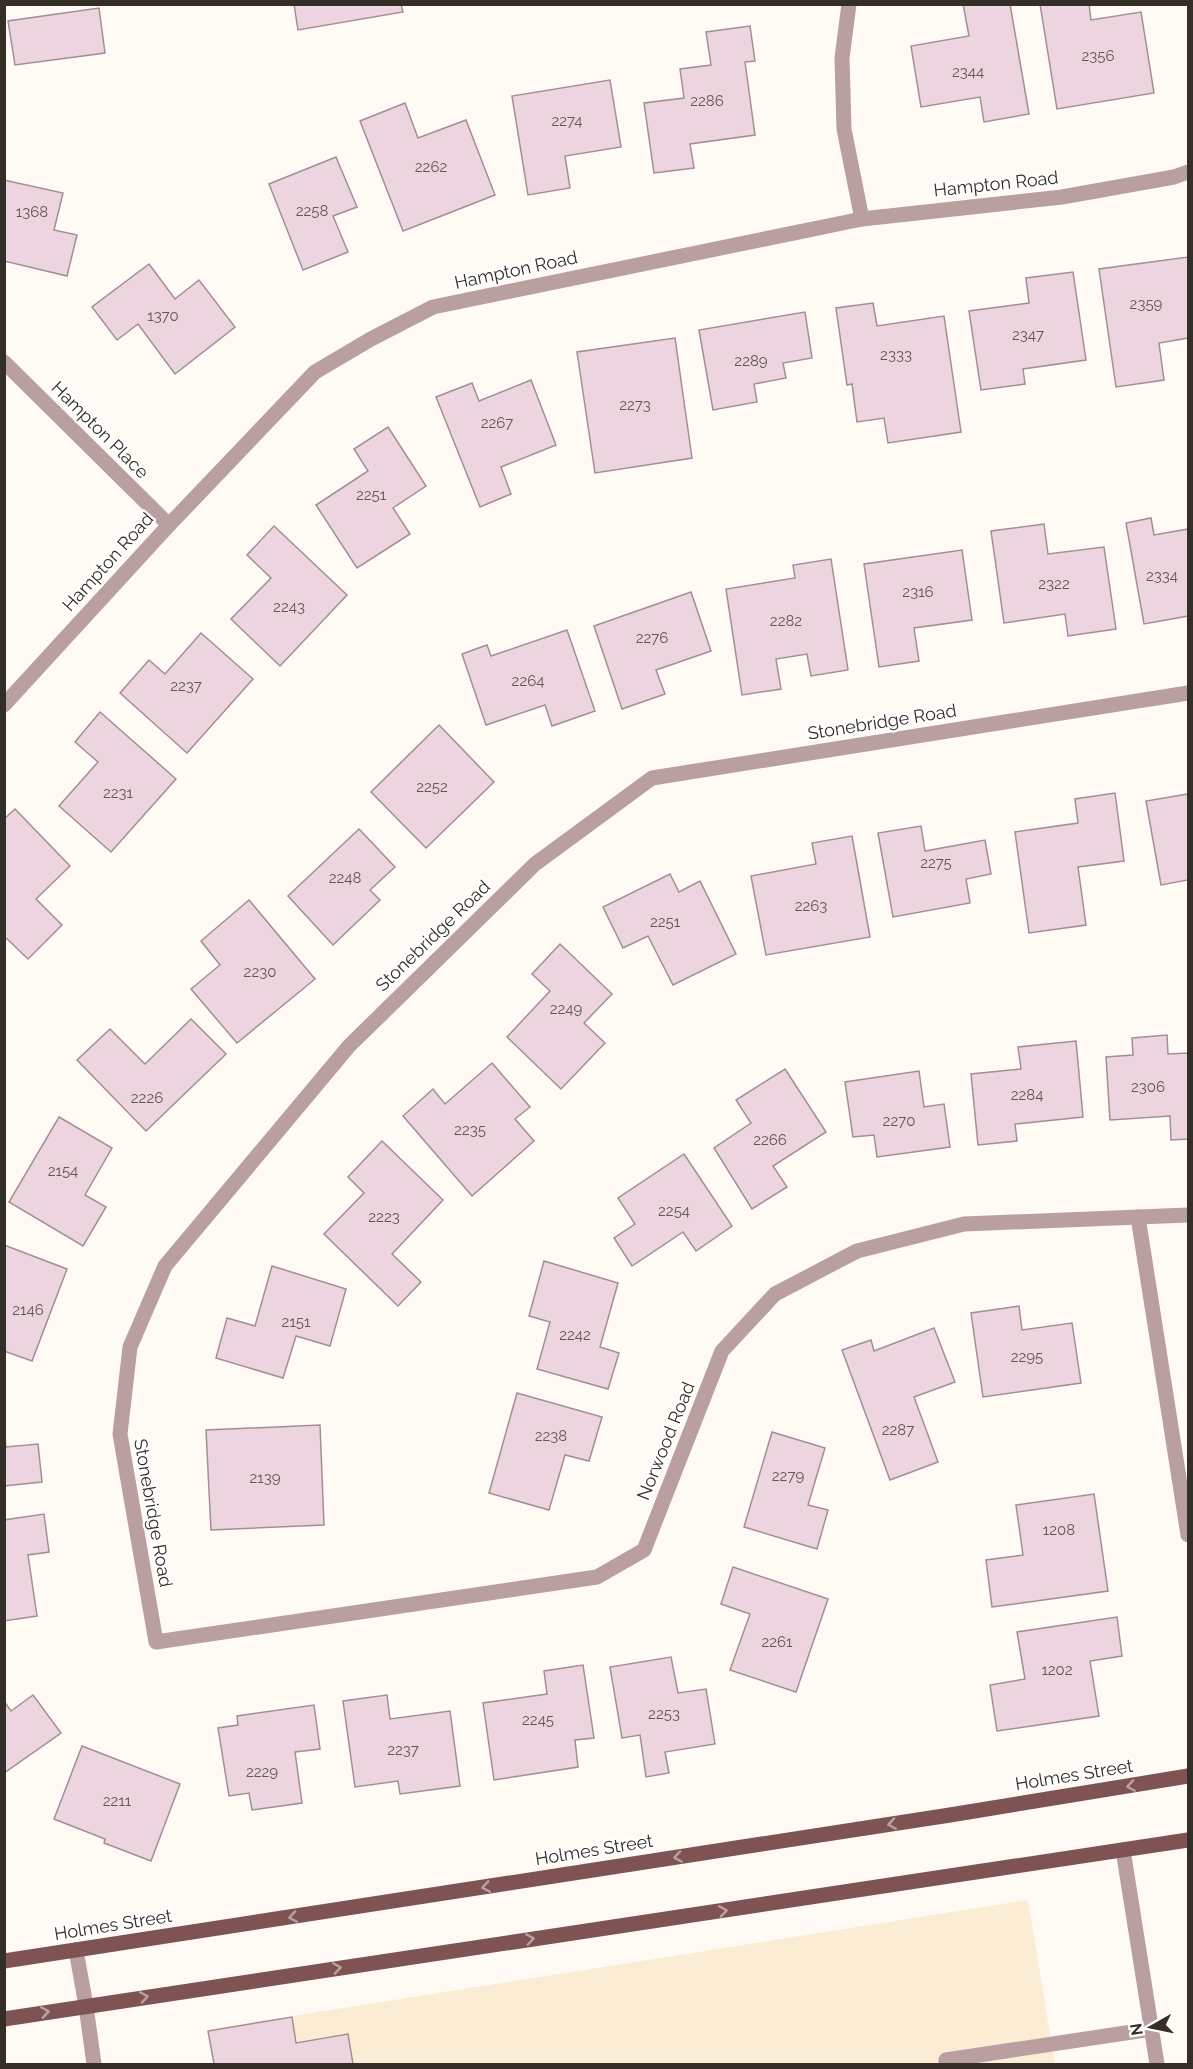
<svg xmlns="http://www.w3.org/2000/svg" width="1193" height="2069" font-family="Raleway,sans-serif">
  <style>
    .built { fill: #fbedd3 }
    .building { fill: #ecd5df; stroke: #a38e97; stroke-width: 1.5 }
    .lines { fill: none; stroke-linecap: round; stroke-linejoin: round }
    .minor { stroke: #b99f9f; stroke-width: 15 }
    .major { stroke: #7f5354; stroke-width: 15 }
    .oneway { stroke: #b9a0a1 }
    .labels { text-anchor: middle; stroke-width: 4.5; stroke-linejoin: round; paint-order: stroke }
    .number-label { font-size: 15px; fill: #615856 }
    .street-label { font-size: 18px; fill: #332f28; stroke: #fff }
  </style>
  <rect width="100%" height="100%" fill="#fffaf3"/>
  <!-- built -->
  <polygon class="built" points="1028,1900 1055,2064 215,2064 210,2029"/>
  <!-- building -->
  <g class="building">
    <polygon points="294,4 401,4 403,12 298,30"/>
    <polygon points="963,4 1010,4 1029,114 984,122 980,97 921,107 911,46 969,36"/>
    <polygon points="1040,4 1089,4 1091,20 1141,12 1154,93 1057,109"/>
    <polygon points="99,8 105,53 15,65 8,21"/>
    <polygon points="750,26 755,61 745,62 755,135 690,144 694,168 654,173 644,103 684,98 680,69 711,65 706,32"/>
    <polygon points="610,80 621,147 565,156 570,188 528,195 512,96"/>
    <polygon points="405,103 418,138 466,120 495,195 403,231 360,121"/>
    <polygon points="336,157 357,207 333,216 348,252 303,270 269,184"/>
    <polygon points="4,180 63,193 54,230 77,235 67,276 4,261"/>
    <polygon points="1188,257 1188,338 1159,343 1164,380 1116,387 1099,269"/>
    <polygon points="149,264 175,299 199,280 235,327 175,374 138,324 117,340 92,307"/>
    <polygon points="1073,272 1086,360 1023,369 1025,384 981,390 969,311 1029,303 1026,278"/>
    <polygon points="873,303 877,326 944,316 961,432 888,443 884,418 857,422 852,384 847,385 836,308"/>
    <polygon points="805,312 812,358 783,363 786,378 754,384 757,402 713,410 699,330"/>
    <polygon points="675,338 692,458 595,473 577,352"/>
    <polygon points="531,380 556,445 501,467 511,494 480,507 436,397 472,383 479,401"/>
    <polygon points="388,427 426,486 393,508 410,534 357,568 316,505 368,471 354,449"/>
    <polygon points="1151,518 1154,535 1188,529 1188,616 1144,624 1126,523"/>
    <polygon points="1044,524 1048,554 1104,547 1116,629 1068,636 1065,614 1004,623 991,531"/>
    <polygon points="274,526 347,595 280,666 231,619 271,578 247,555"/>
    <polygon points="962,550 972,620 914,628 919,661 879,667 864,564"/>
    <polygon points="831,559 848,670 811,676 807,654 776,659 781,689 742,695 726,589 795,578 793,565"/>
    <polygon points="691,592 711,651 656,670 665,694 622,709 594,626"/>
    <polygon points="567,630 595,711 552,726 545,705 486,725 462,654 487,645 491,656"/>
    <polygon points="201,633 253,679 187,753 120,693 149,660 165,674"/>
    <polygon points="100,712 176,779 111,852 59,806 98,762 75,742"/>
    <polygon points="439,725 494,782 426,848 371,792"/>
    <polygon points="1115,793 1124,861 1078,867 1086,925 1029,933 1015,832 1078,823 1075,799"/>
    <polygon points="1188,794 1188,880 1161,885 1146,801"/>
    <polygon points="15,809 70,866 36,899 62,925 28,959 4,936 4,819"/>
    <polygon points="921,826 925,851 985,840 991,874 966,879 970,903 893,917 878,833"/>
    <polygon points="359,829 395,867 370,890 380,900 333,945 288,896"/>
    <polygon points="852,836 870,937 766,955 751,876 816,864 812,843"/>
    <polygon points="670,874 679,892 700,881 736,954 673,985 648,936 623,948 603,907"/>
    <polygon points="249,900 315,979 237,1043 191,989 220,965 201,941"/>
    <polygon points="560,944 612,994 584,1023 605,1043 561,1089 507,1037 550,991 532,974"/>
    <polygon points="191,1019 226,1054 146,1131 77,1060 110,1029 145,1064"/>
    <polygon points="1167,1035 1168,1054 1188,1053 1188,1139 1171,1140 1170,1116 1110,1120 1106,1057 1133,1055 1132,1038"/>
    <polygon points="1076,1041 1083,1117 1015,1124 1017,1141 978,1145 971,1074 1021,1069 1018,1047"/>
    <polygon points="492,1063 530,1107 515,1119 534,1141 472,1196 403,1116 433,1089 445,1104"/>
    <polygon points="785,1069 826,1132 773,1166 787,1187 752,1209 714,1148 751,1123 736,1100"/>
    <polygon points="919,1071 924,1107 944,1104 950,1147 877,1157 874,1135 853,1137 845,1082"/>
    <polygon points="59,1117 112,1148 85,1195 106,1207 83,1246 9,1202"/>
    <polygon points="382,1141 443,1200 392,1254 421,1282 398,1306 324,1234 364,1193 348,1177"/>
    <polygon points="684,1154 732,1226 696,1251 683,1232 632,1266 614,1238 635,1224 618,1198"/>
    <polygon points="4,1245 67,1269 32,1361 4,1351"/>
    <polygon points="544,1261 618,1283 600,1347 619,1353 608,1389 537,1369 550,1322 529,1316"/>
    <polygon points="272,1266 346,1289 330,1346 296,1336 283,1378 216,1358 227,1318 255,1326"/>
    <polygon points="1019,1306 1022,1330 1072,1323 1081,1383 983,1397 971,1313"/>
    <polygon points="934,1328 955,1382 914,1397 938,1462 890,1480 842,1350 871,1340 874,1351"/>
    <polygon points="517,1393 602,1417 589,1461 565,1455 549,1510 489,1493"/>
    <polygon points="320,1425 324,1525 211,1530 206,1430"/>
    <polygon points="4,1430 6,1447 38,1444 42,1482 4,1486"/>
    <polygon points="772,1432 825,1448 808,1505 828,1510 817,1549 744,1527"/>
    <polygon points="1094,1494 1108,1591 992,1607 986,1560 1023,1555 1016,1505"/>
    <polygon points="44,1514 49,1552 28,1555 37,1616 4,1621 4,1520"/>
    <polygon points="733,1567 828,1599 796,1692 730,1670 750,1614 721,1604"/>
    <polygon points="1117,1617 1122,1656 1090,1661 1099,1716 997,1731 990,1685 1025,1679 1017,1632"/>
    <polygon points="671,1657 678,1693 706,1689 715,1744 665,1752 669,1773 646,1777 640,1735 622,1738 610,1667"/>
    <polygon points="583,1665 594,1738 575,1740 578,1767 494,1780 483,1703 547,1694 544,1671"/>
    <polygon points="33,1695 61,1733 4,1773 4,1701 11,1711"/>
    <polygon points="387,1695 390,1719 450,1711 460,1786 400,1794 398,1781 355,1787 343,1701"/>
    <polygon points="314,1705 320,1749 295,1752 302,1803 252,1810 249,1793 229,1796 218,1728 238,1725 237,1716"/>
    <polygon points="82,1746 180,1784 151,1861 104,1843 105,1839 54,1819"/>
    <polygon points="292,2017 296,2043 348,2034 353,2064 214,2064 208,2031"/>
  </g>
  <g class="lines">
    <!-- minor -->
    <g class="minor">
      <polyline points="849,4 842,58 844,129 862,219"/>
      <polyline points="4,362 169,525"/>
      <polyline points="1188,693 652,778 535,864 349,1046 165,1266 130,1347 120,1434 156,1642 597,1577 644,1550 722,1351 775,1294 857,1251 964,1224 1188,1215"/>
      <polyline points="4,705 169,525 315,372 371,339 433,307 862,219 1062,197 1174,177 1188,172"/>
      <polyline points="1138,1217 1188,1535"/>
      <polyline points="1123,1850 1157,2064"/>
      <polyline points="76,1950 86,2006 94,2064"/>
      <polyline points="946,2064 946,2060 1152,2029"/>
    </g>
    <!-- major -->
    <g class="major">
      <polyline points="4,1961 950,1815 1188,1776"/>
      <polyline points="4,2019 1188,1840"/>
    </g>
  </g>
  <!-- one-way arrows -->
  <defs><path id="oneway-chevron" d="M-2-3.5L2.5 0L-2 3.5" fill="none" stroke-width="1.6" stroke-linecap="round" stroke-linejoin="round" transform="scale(1.5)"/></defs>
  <g class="oneway">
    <use href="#oneway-chevron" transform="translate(1131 1786) rotate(171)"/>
    <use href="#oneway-chevron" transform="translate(892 1824) rotate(171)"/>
    <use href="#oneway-chevron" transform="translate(678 1857) rotate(171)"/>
    <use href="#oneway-chevron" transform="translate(486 1887) rotate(171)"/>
    <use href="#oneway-chevron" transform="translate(723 1911) rotate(-9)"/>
    <use href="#oneway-chevron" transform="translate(293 1917) rotate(171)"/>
    <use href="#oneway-chevron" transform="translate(530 1939) rotate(-9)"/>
    <use href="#oneway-chevron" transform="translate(337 1968) rotate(-9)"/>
    <use href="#oneway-chevron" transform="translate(144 1997) rotate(-9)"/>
    <use href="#oneway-chevron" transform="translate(45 2012) rotate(-9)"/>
  </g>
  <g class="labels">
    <!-- number labels -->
    <g class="number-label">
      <text x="1098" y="61">2356</text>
      <text x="968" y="77">2344</text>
      <text x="707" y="106">2286</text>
      <text x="567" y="126">2274</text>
      <text x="431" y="172">2262</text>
      <text x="312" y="216">2258</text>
      <text x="32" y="217">1368</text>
      <text x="1146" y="309">2359</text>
      <text x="163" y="321">1370</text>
      <text x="1028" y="340">2347</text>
      <text x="896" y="360">2333</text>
      <text x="751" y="366">2289</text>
      <text x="635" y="410">2273</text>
      <text x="497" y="428">2267</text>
      <text x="371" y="500">2251</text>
      <text x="1162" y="581">2334</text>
      <text x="1054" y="589">2322</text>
      <text x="918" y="597">2316</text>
      <text x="289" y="612">2243</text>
      <text x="786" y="626">2282</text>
      <text x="652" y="643">2276</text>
      <text x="528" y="686">2264</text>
      <text x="186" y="691">2237</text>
      <text x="432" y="792">2252</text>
      <text x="118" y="798">2231</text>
      <text x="936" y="868">2275</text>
      <text x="345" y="883">2248</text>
      <text x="811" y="911">2263</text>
      <text x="665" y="927">2251</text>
      <text x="260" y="977">2230</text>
      <text x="566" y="1014">2249</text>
      <text x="1148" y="1092">2306</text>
      <text x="1027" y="1100">2284</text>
      <text x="147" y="1103">2226</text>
      <text x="899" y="1126">2270</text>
      <text x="470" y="1135">2235</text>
      <text x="770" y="1145">2266</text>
      <text x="63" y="1176">2154</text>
      <text x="674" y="1216">2254</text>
      <text x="384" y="1222">2223</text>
      <text x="28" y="1315">2146</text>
      <text x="296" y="1327">2151</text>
      <text x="575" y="1340">2242</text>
      <text x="1027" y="1362">2295</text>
      <text x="898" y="1435">2287</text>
      <text x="551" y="1441">2238</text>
      <text x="788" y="1481">2279</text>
      <text x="265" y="1483">2139</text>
      <text x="1059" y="1535">1208</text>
      <text x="777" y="1647">2261</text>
      <text x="1057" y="1675">1202</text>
      <text x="664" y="1719">2253</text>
      <text x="538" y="1725">2245</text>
      <text x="403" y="1755">2237</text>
      <text x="262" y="1777">2229</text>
      <text x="117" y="1806">2211</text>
    </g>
    <!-- street labels -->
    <g class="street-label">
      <text transform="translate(996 184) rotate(-6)" y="6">Hampton Road</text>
      <text transform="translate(516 270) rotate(-12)" y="6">Hampton Road</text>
      <text transform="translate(100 430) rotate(45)" y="6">Hampton Place</text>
      <text transform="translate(108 562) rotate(-48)" y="6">Hampton Road</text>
      <text transform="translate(882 722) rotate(-9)" y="6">Stonebridge Road</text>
      <text transform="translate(433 936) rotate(-44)" y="6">Stonebridge Road</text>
      <text transform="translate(666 1441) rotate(-68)" y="6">Norwood Road</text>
      <text transform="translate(153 1513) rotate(80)" y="6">Stonebridge Road</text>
      <text transform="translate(1074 1775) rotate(-9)" y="6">Holmes Street</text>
      <text transform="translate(594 1850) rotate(-9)" y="6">Holmes Street</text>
      <text transform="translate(113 1925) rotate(-9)" y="6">Holmes Street</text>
    </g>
  </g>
  <!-- border -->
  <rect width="1193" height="2069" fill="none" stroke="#332f28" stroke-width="12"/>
  <!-- north arrow -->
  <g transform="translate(1151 2027) rotate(261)" stroke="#ffffff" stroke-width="4.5" paint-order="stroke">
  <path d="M0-4.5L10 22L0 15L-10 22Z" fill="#332f28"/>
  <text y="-9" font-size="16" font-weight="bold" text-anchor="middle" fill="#332f28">N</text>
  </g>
</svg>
